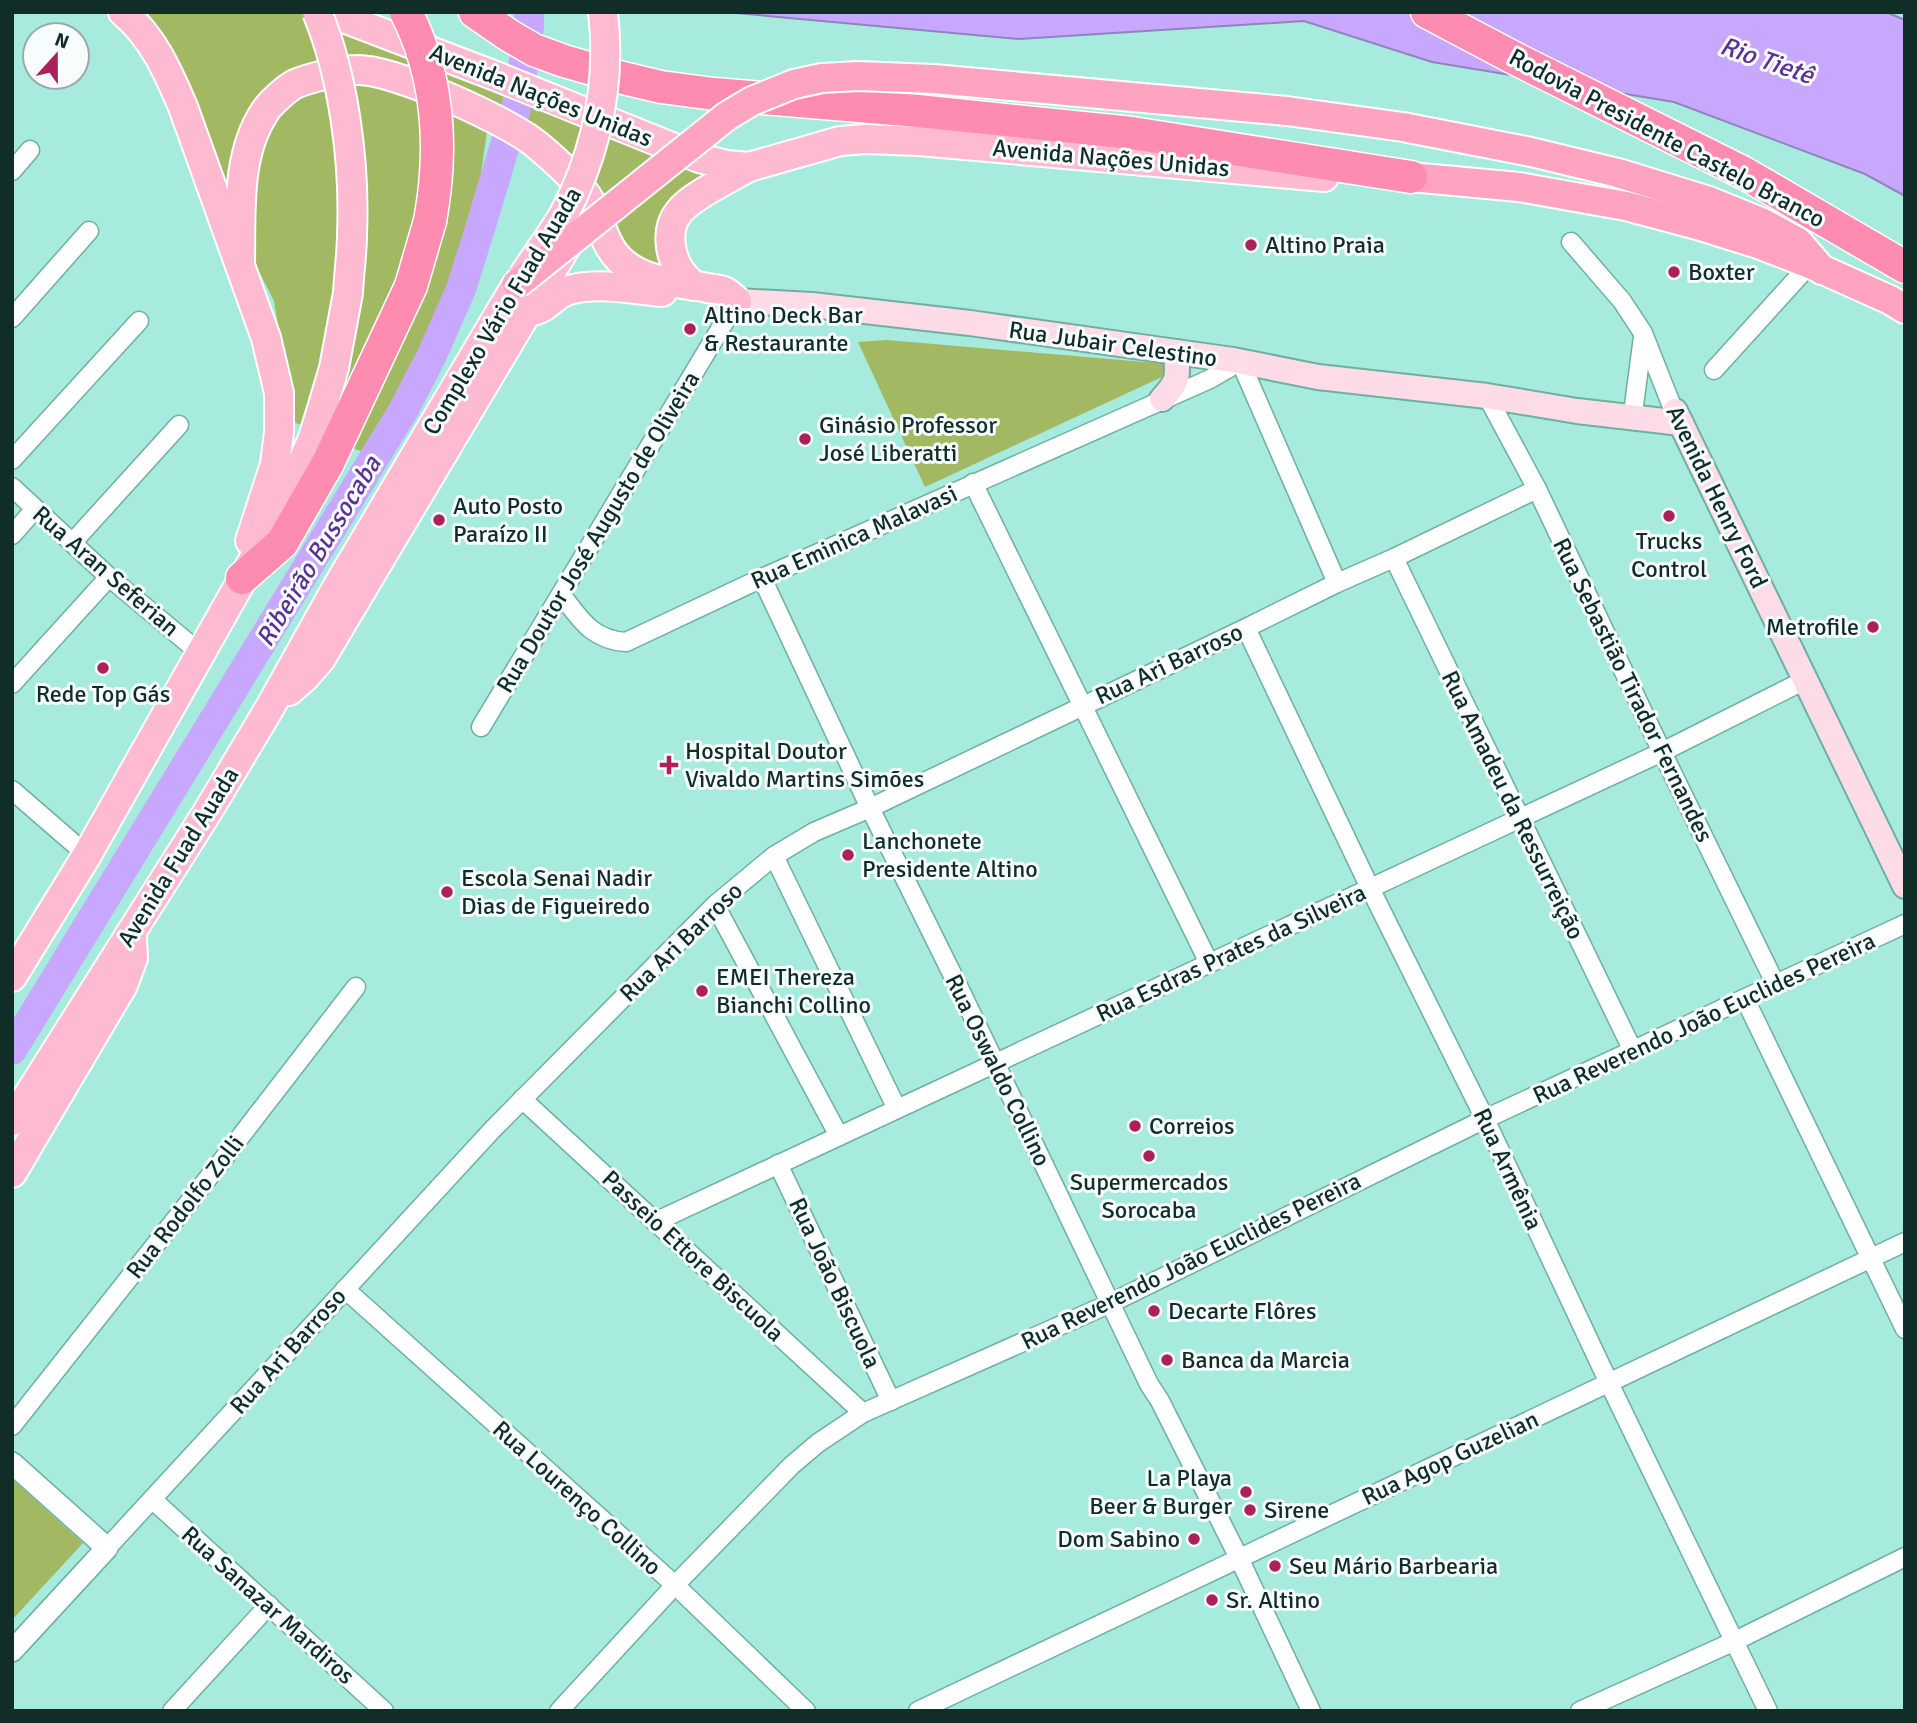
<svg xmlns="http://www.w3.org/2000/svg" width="1917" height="1723" font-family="Signika,sans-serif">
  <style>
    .green { fill: #a3b862 }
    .water { fill: #c8a8ff; stroke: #9183be; stroke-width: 2 }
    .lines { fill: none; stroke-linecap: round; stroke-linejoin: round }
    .river { stroke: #c8a8ff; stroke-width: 30 }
    .minor-casing { stroke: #6db0a3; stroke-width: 21 }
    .tertiary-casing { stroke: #6db0a3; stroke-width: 24 }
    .secondary-casing { stroke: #6db0a3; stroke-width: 28 }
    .primary-casing { stroke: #fff; stroke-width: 32 }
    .trunk-casing { stroke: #fff; stroke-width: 32 }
    .motorway-casing { stroke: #fff; stroke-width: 35 }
    .minor { stroke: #fff; stroke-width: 18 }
    .tertiary { stroke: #fff; stroke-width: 21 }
    .secondary { stroke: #fedce7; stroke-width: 24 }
    .primary { stroke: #febad0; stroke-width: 28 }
    .trunk { stroke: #fea3c0; stroke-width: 28 }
    .motorway { stroke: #fd8cb0; stroke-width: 32 }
    .primary-bridge-casing { stroke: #fff; stroke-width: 32; stroke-linecap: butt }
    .trunk-bridge-casing { stroke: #fff; stroke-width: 32; stroke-linecap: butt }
    .motorway-bridge-casing { stroke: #fff; stroke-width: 35; stroke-linecap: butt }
    .primary-bridge { stroke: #febad0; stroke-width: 28 }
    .trunk-bridge { stroke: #fea3c0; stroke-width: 28 }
    .motorway-bridge { stroke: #fd8cb0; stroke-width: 32 }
    .poi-dot { fill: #ac205e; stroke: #f7fdfc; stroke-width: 2.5 }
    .labels { text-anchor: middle; stroke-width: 6; stroke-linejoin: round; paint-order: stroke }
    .street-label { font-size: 24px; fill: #112d28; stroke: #f7fdfc }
    .poi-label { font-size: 24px; fill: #112d28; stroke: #f7fdfc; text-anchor: start }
    .water-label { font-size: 26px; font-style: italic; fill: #5d3193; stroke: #f7fdfc }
  </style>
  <rect width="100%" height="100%" fill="#a6ebdd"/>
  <!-- green -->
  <g class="green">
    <polygon points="123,12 328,12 727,165 679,210 680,271 633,270 590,201 489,117 473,230 424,354 367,454 294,422 274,301 206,167"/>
    <polygon points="887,340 1168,364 1162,377 925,487 858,342"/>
    <polygon points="12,1479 83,1543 12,1620"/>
  </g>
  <!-- water -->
  <polygon class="water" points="725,12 1886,12 1905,20 1905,196 1865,174 1674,102 1432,62 1304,21 1019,39"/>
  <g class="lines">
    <!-- river -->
    <polyline class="river" points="12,1050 403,411 432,355 461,289 482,222 517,105 529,28 529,12"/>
    <!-- minor casing -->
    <g class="minor-casing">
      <g id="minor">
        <polyline points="12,171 30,150"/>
        <polyline points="1571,242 1622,301 1643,333 1673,409"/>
        <polyline points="12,318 89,231"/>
        <polyline points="1240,361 1337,583"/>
        <polyline points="1714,370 1810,264"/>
        <polyline points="1487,396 1537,489 1662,752 1776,985"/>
        <polyline points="1634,405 1643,337"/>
        <polyline points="12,460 139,321"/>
        <polyline points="973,483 1209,963"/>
        <polyline points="12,487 109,577 200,653"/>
        <polyline points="12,535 35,509"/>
        <polyline points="73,542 179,425"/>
        <polyline points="1394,558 1633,1051"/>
        <polyline points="762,578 870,808 962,994 1149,1384 1160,1401 1239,1558 1311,1711"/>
        <path d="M561,594c19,25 31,46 65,48l136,-64 448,-199 19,-11 4,-8"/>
        <polyline points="1246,628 1370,888 1485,1119 1609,1383 1768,1711"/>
        <polyline points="12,684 109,577"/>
        <polyline points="481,727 737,301"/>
        <polyline points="12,790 87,855"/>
        <polyline points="774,856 897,1109"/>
        <polyline points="715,905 839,1136"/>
        <polyline points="1745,999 1905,1329"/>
        <polyline points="522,1099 863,1413"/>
        <polyline points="778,1164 891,1401"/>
        <polyline points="655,1222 1662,752 1805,680"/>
        <polyline points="345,1289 675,1585 806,1711"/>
        <polyline points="12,1426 224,1158 356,987"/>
        <polyline points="153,1500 384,1711"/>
        <polyline points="107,1548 493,1129 715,905 774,856 814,832 870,808 1246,628 1337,583 1394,558 1537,489"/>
        <polyline points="172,1711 269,1605"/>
        <polyline points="559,1711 675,1585 792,1465 818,1443 863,1413 1111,1303 1485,1119 1905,924"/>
        <polyline points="918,1711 1905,1242"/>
        <polyline points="1580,1711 1735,1641 1905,1557"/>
      </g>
    </g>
    <!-- tertiary casing -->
    <g class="tertiary-casing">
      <polyline id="tertiary" points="12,1463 107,1548 12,1651"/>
    </g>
    <!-- secondary casing -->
    <g class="secondary-casing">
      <g id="secondary">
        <polyline points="737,301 812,305 970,323 1233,360 1318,377 1487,396 1577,411 1681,423"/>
        <path d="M1162,399c17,-18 16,-22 14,-47"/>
        <polyline points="1675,411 1905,886"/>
      </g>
    </g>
    <!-- primary casing -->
    <g class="primary-casing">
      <g id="primary">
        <path d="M123,12c30,25 45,60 60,95l83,231 13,55v39l-4,32 -25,77"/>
        <polyline points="328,12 493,75 699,158 727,165 749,167 840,141 866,139 919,141 1324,177"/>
        <path d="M240,263c1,-49 -4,-107 24,-150 4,-8 23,-25 31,-29 14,-6 46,-14 62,-14 36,-1 152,51 180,75 19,16 42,36 54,58 10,18 13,42 29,57 23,22 53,22 83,27 7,2 16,2 21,4 5,2 9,7 13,10"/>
        <path d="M694,286c-5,-5 -11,-10 -15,-17 -10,-16 -13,-41 0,-57 12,-16 51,-34 70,-45"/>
        <path d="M532,311c15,-2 22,-17 37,-21 29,-8 64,-1 93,2"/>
        <polyline points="289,691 305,677 320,660 567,245"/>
        <polyline points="12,977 87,855 282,509 313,438 324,402 334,368 348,293"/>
        <polyline points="12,1121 208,811 269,709 336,589 517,284"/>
        <polyline points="12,1173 123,985 133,958 132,938"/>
      </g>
    </g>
    <!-- trunk casing -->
    <g class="trunk-casing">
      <g id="trunk">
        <polyline points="1287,111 1403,127 1531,152 1618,173 1709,201 1761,222 1798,242 1822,270"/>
        <polyline points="1411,177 1519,187 1626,206 1697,225 1758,244 1810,264 1890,300 1905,309"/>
      </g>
    </g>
    <!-- motorway casing -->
    <g class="motorway-casing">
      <g id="motorway">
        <polyline points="475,12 510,36 534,50 564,61 623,78 661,87 714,94 918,111 1132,133 1411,177"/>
        <polyline points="1427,12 1516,59 1744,173 1905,267"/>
        <polyline points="242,578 282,543 328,463 411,286 430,221"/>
      </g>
    </g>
    <!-- minor -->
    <use href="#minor" class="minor"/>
    <!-- tertiary -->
    <use href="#tertiary" class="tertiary"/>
    <!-- secondary -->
    <use href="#secondary" class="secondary"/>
    <!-- primary -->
    <use href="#primary" class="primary"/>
    <!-- trunk -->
    <use href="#trunk" class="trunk"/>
    <!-- motorway -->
    <use href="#motorway" class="motorway"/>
    <!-- primary-bridge casing -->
    <g class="primary-bridge-casing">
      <g id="primary-bridge">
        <path d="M317,12c27,65 38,151 35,222 0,19 -3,39 -4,59"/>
        <path d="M523,276c13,-20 29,-41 41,-62 33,-63 47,-132 39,-202"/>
      </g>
    </g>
    <!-- trunk-bridge casing -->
    <g class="trunk-bridge-casing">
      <polyline id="trunk-bridge" points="517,284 727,116 752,101 794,84 822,78 858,76 934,79 1287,111"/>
    </g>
    <!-- motorway-bridge casing -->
    <g class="motorway-bridge-casing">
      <path id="motorway-bridge" d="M406,12c33,65 37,138 24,209"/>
    </g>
    <!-- primary-bridge -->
    <use href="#primary-bridge" class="primary-bridge"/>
    <!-- trunk-bridge -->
    <use href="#trunk-bridge" class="trunk-bridge"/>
    <!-- motorway-bridge -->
    <use href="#motorway-bridge" class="motorway-bridge"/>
  </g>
  <!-- markers -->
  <g class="poi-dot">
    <circle cx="1251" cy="245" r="7"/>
    <circle cx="1674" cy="272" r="7"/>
    <circle cx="690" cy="329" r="7"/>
    <circle cx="805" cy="439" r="7"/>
    <circle cx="1669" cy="516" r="7"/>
    <circle cx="439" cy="520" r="7"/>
    <circle cx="1873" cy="627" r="7"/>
    <circle cx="103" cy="668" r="7"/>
    <path d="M665.5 754.5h7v7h7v7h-7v7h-7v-7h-7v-7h7z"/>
    <circle cx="848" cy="855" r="7"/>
    <circle cx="447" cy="892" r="7"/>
    <circle cx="702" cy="991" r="7"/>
    <circle cx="1135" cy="1126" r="7"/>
    <circle cx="1149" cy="1156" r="7"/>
    <circle cx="1154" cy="1311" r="7"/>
    <circle cx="1167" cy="1360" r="7"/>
    <circle cx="1246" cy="1492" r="7"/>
    <circle cx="1250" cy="1510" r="7"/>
    <circle cx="1194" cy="1539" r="7"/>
    <circle cx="1275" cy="1566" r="7"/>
    <circle cx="1212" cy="1600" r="7"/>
  </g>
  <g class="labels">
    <!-- street labels -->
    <g class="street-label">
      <text transform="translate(541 95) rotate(22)" y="8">Avenida Nações Unidas</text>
      <text transform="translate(1667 138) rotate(28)" y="8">Rodovia Presidente Castelo Branco</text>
      <text transform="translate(1111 158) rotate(5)" y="8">Avenida Nações Unidas</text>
      <text transform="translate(502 311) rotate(-59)" y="8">Complexo Vário Fuad Auada</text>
      <text transform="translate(1113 344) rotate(8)" y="8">Rua Jubair Celestino</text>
      <text transform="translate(1717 497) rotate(64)" y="8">Avenida Henry Ford</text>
      <text transform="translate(598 532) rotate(-59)" y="8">Rua Doutor José Augusto de Oliveira</text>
      <text transform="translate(854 537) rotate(-24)" y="8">Rua Eminica Malavasi</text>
      <text transform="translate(106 571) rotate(41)" y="8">Rua Aran Seferian</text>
      <text transform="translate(1169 664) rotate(-25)" y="8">Rua Ari Barroso</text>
      <text transform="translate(1633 690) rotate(64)" y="8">Rua Sebastião Tirador Fernandes</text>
      <text transform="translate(1513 805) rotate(64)" y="8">Rua Amadeu da Ressurreição</text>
      <text transform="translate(178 857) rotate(-58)" y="8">Avenida Fuad Auada</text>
      <text transform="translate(681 942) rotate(-44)" y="8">Rua Ari Barroso</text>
      <text transform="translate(1231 953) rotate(-25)" y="8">Rua Esdras Prates da Silveira</text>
      <text transform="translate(1704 1018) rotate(-25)" y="8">Rua Reverendo João Euclides Pereira</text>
      <text transform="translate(998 1070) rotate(64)" y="8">Rua Oswaldo Collino</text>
      <text transform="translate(1508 1169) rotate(65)" y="8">Rua Armênia</text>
      <text transform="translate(185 1207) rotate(-52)" y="8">Rua Rodolfo Zolli</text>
      <text transform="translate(693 1256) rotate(43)" y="8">Passeio Ettore Biscuola</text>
      <text transform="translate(1191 1261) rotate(-26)" y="8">Rua Reverendo João Euclides Pereira</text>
      <text transform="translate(835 1283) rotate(65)" y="8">Rua João Biscuola</text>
      <text transform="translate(288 1351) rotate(-48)" y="8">Rua Ari Barroso</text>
      <text transform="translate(1450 1458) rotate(-25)" y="8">Rua Agop Guzelian</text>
      <text transform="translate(577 1498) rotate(42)" y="8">Rua Lourenço Collino</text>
      <text transform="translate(268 1605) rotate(42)" y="8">Rua Sanazar Mardiros</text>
    </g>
    <!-- poi labels -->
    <g class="poi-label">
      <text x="1265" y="253">Altino Praia</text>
      <text x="1688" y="280">Boxter</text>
      <text x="704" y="323">Altino Deck Bar<tspan x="704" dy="28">&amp; Restaurante</tspan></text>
      <text x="819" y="433">Ginásio Professor<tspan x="819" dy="28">José Liberatti</tspan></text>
      <text x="453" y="514">Auto Posto<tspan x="453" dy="28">Paraízo II</tspan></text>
      <text x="1669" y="549" text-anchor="middle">Trucks<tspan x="1669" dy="28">Control</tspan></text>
      <text x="1859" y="635" text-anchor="end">Metrofile</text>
      <text x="103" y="702" text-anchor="middle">Rede Top Gás</text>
      <text x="685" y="759">Hospital Doutor<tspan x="685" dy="28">Vivaldo Martins Simões</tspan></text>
      <text x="862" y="849">Lanchonete<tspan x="862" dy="28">Presidente Altino</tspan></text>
      <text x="461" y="886">Escola Senai Nadir<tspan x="461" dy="28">Dias de Figueiredo</tspan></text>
      <text x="716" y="985">EMEI Thereza<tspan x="716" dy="28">Bianchi Collino</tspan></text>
      <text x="1149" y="1134">Correios</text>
      <text x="1149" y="1190" text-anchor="middle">Supermercados<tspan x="1149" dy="28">Sorocaba</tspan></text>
      <text x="1168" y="1319">Decarte Flôres</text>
      <text x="1181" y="1368">Banca da Marcia</text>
      <text x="1232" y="1486" text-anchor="end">La Playa<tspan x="1232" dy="28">Beer &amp; Burger</tspan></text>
      <text x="1264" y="1518">Sirene</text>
      <text x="1180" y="1547" text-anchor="end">Dom Sabino</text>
      <text x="1289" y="1574">Seu Mário Barbearia</text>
      <text x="1226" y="1608">Sr. Altino</text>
    </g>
    <!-- water labels -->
    <g class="water-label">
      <text transform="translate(1767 60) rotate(19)" y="9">Rio Tietê</text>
      <text transform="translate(318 551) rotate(-59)" y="9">Ribeirão Bussocaba</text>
    </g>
  </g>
  <!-- border -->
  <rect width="1917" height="1723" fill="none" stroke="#112d28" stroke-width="28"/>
  <!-- north arrow -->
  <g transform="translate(56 56) rotate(21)"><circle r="33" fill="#f7fdfc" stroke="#9baaa7" stroke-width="2"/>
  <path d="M0-5L12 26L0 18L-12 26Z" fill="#ac205e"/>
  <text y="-10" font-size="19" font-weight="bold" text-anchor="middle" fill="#112d28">N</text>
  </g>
</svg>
